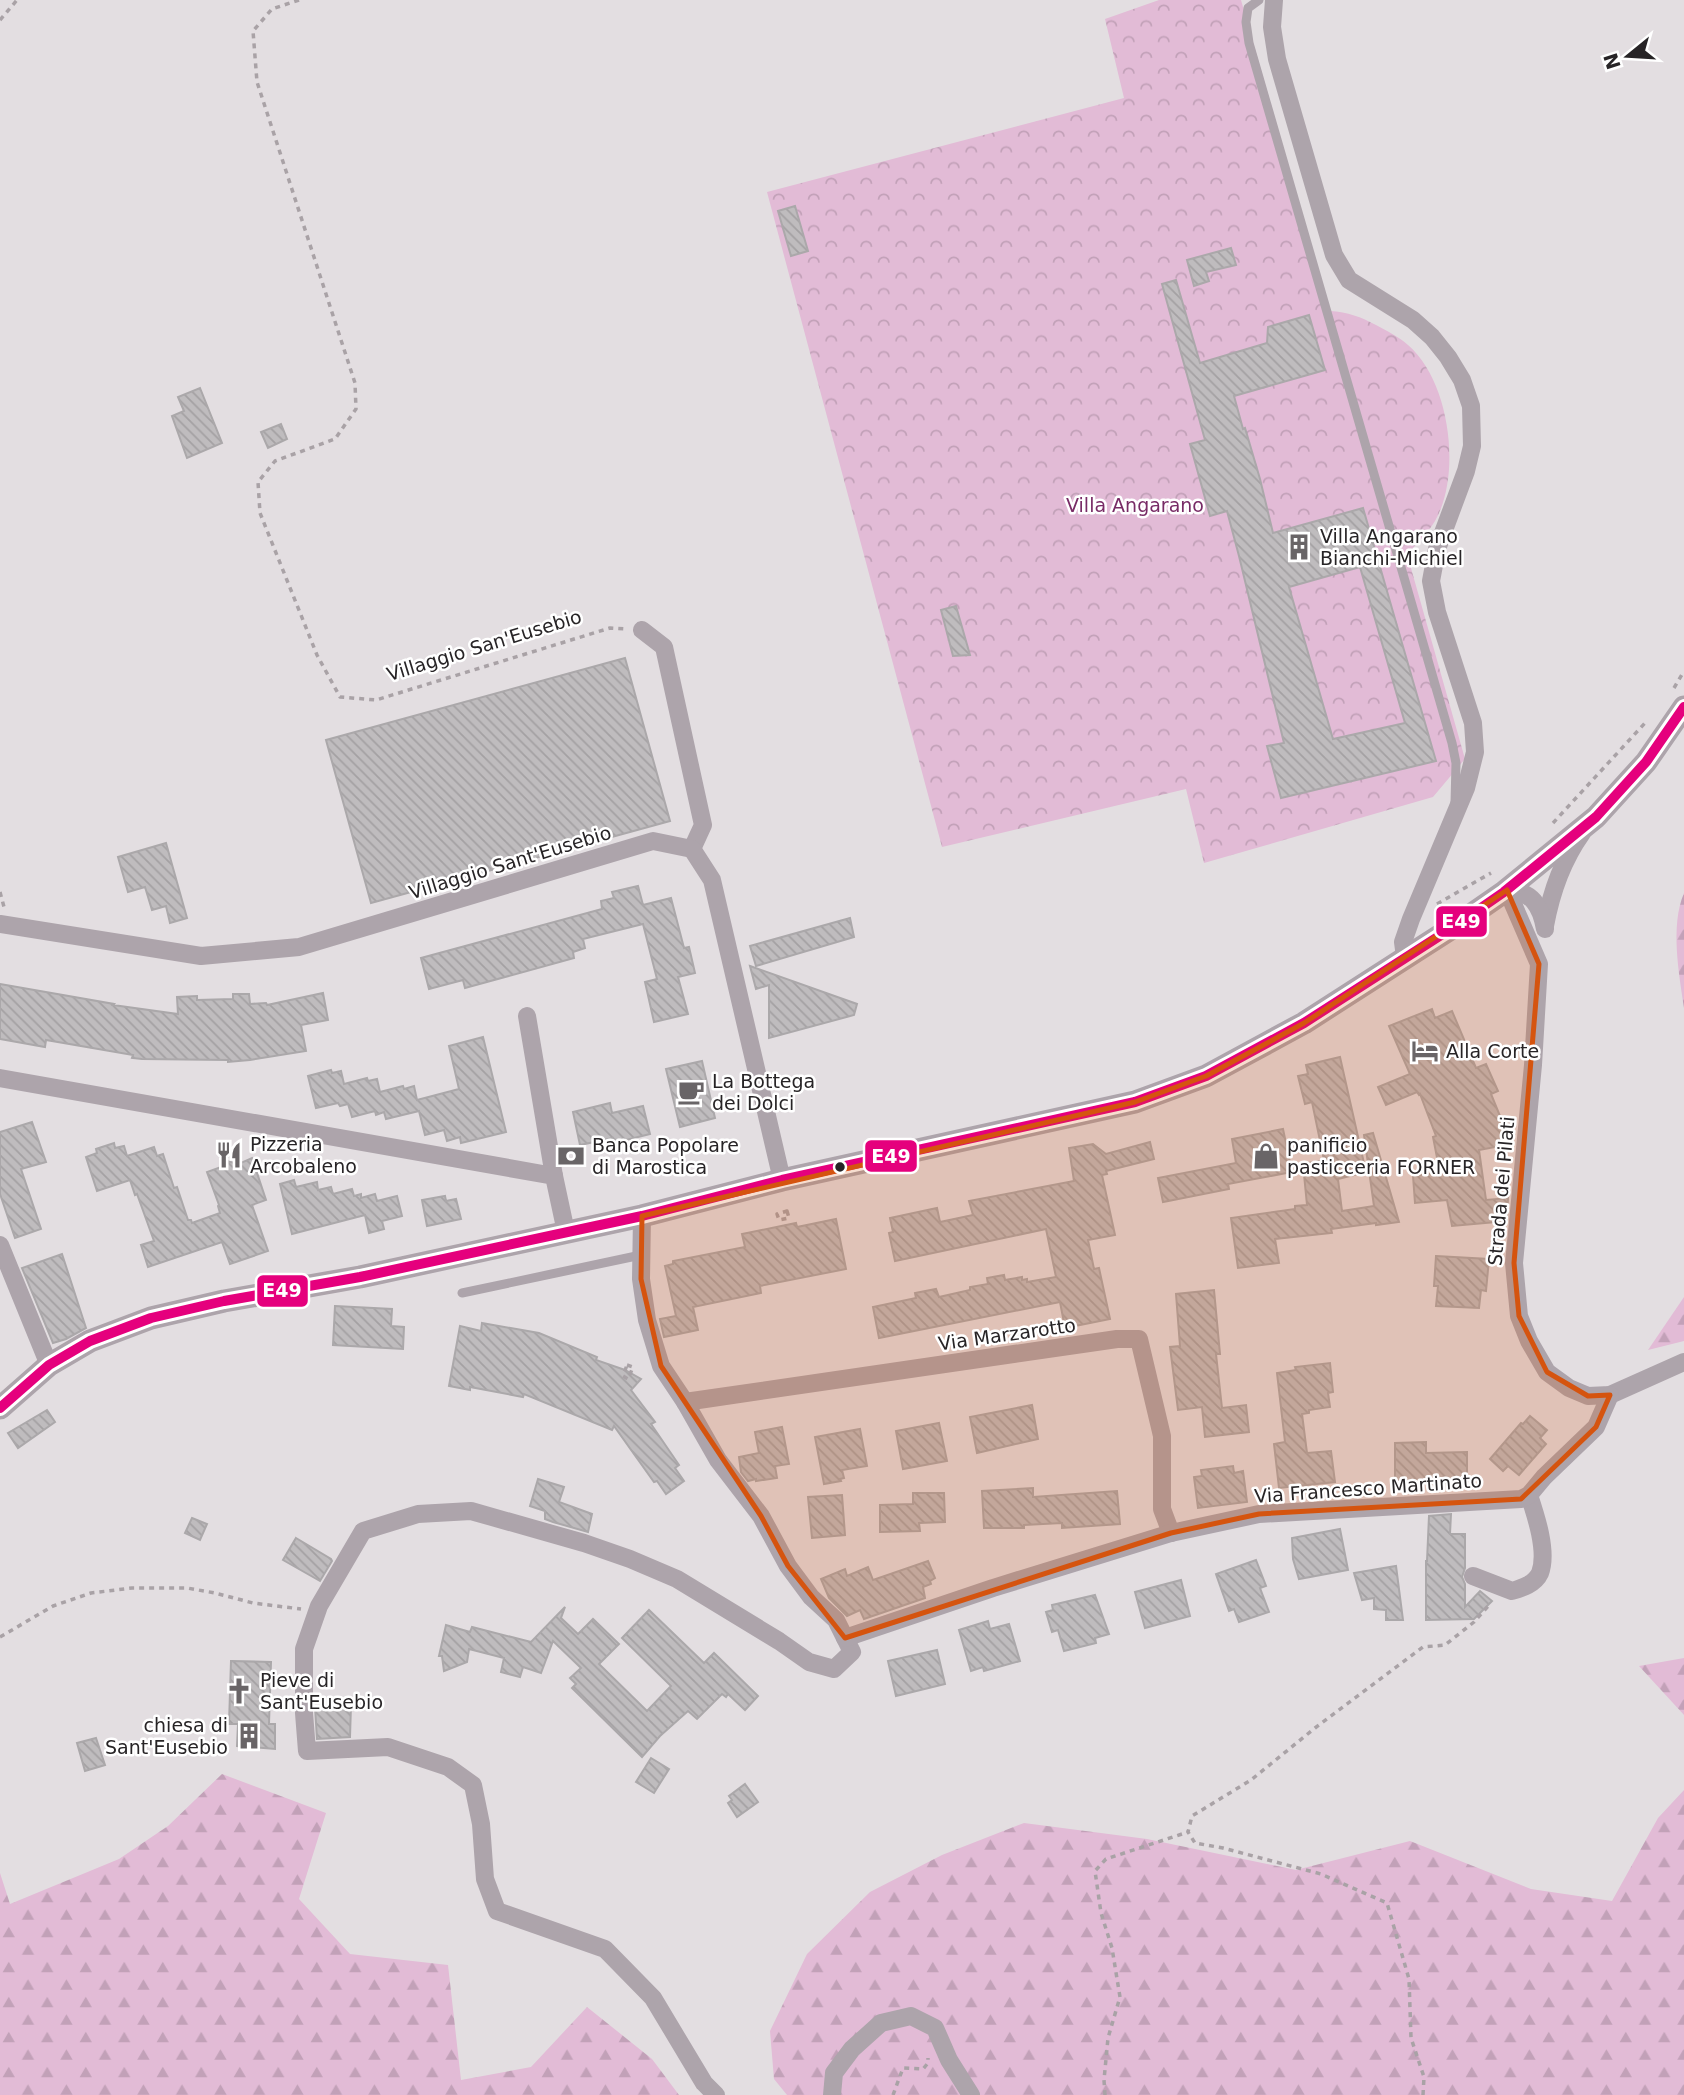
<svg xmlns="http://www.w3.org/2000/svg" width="1684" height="2095" font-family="'DejaVu Sans',sans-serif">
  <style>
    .forest { fill: url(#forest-firs) }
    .park { fill: url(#park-crowns) }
    .building { fill: url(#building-back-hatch); stroke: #aba8aa; stroke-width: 2; fill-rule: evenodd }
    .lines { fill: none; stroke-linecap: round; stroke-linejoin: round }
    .path { stroke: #a9a2a6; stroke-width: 3.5; stroke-dasharray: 5 5; stroke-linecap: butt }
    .service { stroke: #ada4ab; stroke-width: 9 }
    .minor { stroke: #ada4ab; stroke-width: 18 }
    .tertiary { stroke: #ada4ab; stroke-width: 23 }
    .bus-1-casing { stroke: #fff; stroke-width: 16 }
    .bus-1 { stroke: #e5007d; stroke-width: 10 }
    .marked { fill: #d5540f; fill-opacity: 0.2; stroke: #d5540f; stroke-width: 5; stroke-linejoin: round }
    .bus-dot { fill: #272426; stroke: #fff; stroke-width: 2.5 }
    .labels { text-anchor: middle; stroke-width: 5; stroke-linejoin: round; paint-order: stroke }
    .park-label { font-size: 19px; fill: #782b66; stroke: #fff }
    .poi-label { font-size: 19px; fill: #272426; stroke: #fff; text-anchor: start }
    .street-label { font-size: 19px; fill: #272426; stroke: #fff }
    .line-badge { stroke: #fff; stroke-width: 2.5 }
    .badge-label { font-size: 19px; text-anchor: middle; font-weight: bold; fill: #fff }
  </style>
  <defs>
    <pattern id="forest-firs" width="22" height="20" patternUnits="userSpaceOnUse" patternTransform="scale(1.75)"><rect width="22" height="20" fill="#e2bbd6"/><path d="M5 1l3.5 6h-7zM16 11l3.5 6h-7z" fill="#c2a1b8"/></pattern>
    <pattern id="park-crowns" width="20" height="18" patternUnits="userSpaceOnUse" patternTransform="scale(1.75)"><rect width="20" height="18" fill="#e2bbd6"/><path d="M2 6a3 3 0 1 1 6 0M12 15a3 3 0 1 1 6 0" fill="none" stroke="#c2a1b8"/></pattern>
    <pattern id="building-back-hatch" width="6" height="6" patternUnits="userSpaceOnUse" patternTransform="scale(1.75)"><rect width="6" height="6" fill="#bfbcbe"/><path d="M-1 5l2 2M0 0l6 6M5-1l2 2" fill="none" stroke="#a4a1a3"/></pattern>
  </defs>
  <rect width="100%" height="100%" fill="#e3dee1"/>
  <!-- forest -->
  <g class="forest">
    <path d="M1684,893v115c-5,-35 -14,-82 0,-115z"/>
    <polygon points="1684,1297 1684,1341 1648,1350"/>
    <polygon points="1684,1658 1684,1715 1639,1666"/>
    <polygon points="222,1774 326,1813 299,1899 350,1954 448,1965 461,2080 531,2067 587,2007 652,2059 679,2095 0,2095 0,1873 10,1904 119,1859 168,1826"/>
    <polygon points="1684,1790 1684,2095 787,2095 774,2079 770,2031 807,1954 870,1892 942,1855 1024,1823 1147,1839 1296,1870 1410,1841 1531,1889 1612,1901 1658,1818"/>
  </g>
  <!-- park -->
  <path class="park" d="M1159,0h82l89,311c18,1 31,6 46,14 11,6 23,12 32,20 42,36 54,129 27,176 -8,13 -18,23 -28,33l58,205 -32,38 -229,66 -18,-74 -244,58 -175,-655 357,-94 -19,-79z"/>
  <!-- building -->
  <g class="building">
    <polygon points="795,206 808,251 791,256 778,211"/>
    <polygon points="1231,248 1236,265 1206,272 1209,281 1194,286 1187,260"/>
    <path d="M1176,280l24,83 67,-20 1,-16 41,-12 16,55 -91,26 9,33 2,-1 15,51 13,54 90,-25 73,253 -155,37 -14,-52 17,-3 -45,-187 -12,-45 -17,5 -20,-72 15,-4 -43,-156zM1360,567l45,156 -72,16 -44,-152z"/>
    <polygon points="200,388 222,443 187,458 172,416 184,411 178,397"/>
    <polygon points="281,424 287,439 268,448 261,432"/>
    <polygon points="956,606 970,655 953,656 941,610"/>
    <polygon points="625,658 670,821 371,903 326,740"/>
    <polygon points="166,843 187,918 170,923 166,906 152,910 145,887 128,892 118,857"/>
    <polygon points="638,886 643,905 671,898 684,948 689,947 695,973 678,977 688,1014 654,1022 645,982 657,979 643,924 583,939 585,948 573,952 574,958 465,988 463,980 429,989 421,958 602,909 601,901 614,898 612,892"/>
    <polygon points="850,918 854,937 756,966 750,946"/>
    <polygon points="750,966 857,1004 854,1015 769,1038 769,985 756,989"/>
    <polygon points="0,984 114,1004 113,1005 178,1014 177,997 197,996 197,1000 233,999 233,994 249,994 250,1004 266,1003 267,1005 323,993 328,1020 301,1025 306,1051 250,1060 228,1062 228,1060 142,1059 132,1058 133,1055 46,1040 45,1047 0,1039"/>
    <polygon points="1432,1009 1435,1018 1452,1011 1476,1068 1486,1064 1498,1091 1491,1094 1502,1121 1510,1119 1510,1137 1504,1137 1506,1145 1479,1150 1486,1200 1508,1198 1507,1221 1452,1226 1447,1200 1415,1203 1413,1176 1440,1173 1433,1137 1436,1136 1420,1094 1419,1095 1417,1092 1386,1105 1378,1087 1410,1074 1389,1026"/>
    <polygon points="483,1037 506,1132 461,1143 460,1137 447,1141 444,1130 425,1135 419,1111 386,1119 384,1112 376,1115 375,1111 352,1117 348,1104 340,1106 338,1103 316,1108 308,1076 331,1070 332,1073 341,1071 344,1084 367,1078 368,1081 377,1079 380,1092 403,1086 404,1089 414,1086 417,1100 459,1089 449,1046"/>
    <polygon points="1340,1057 1366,1172 1338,1179 1342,1211 1374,1206 1364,1135 1373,1133 1399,1222 1376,1225 1376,1223 1331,1229 1332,1233 1275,1239 1279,1263 1238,1268 1231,1218 1295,1209 1295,1206 1307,1205 1303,1164 1324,1160 1312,1102 1305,1104 1298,1076 1308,1074 1306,1065"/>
    <polygon points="702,1061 715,1118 680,1127 666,1069"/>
    <polygon points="610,1103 612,1113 643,1106 650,1134 614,1143 613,1138 580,1145 573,1112"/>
    <polygon points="32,1122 46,1162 21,1169 41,1229 15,1238 0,1194 0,1132"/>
    <polygon points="1283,1129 1292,1172 1228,1184 1229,1189 1163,1202 1158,1178 1236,1163 1232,1139"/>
    <polygon points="1150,1142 1154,1159 1106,1171 1107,1174 1102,1175 1115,1235 1088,1240 1094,1269 1099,1268 1110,1319 1065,1328 1060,1302 879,1338 873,1307 916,1298 915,1293 936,1289 939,1297 970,1290 970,1287 988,1284 987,1278 1004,1275 1005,1280 1022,1277 1022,1280 1027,1279 1027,1282 1056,1277 1046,1229 895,1261 889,1233 893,1232 890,1218 937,1208 940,1222 973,1215 969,1201 1074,1181 1069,1148 1093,1144 1106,1154"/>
    <polygon points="114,1143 115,1148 124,1146 127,1156 154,1147 157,1156 163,1154 174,1188 177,1187 188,1220 191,1220 192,1223 220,1213 218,1206 219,1205 207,1172 224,1166 227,1161 234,1163 240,1160 241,1163 252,1158 266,1200 252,1205 268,1251 230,1264 222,1242 148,1267 141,1245 154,1241 137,1194 135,1195 130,1180 97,1191 86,1157 97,1153 96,1149"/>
    <polygon points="294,1180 296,1187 317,1182 318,1190 331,1187 333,1194 352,1189 354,1196 361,1194 361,1198 375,1194 377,1201 397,1196 402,1216 382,1221 384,1229 369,1233 365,1215 292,1234 280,1184"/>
    <polygon points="445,1196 446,1201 456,1199 461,1219 427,1226 422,1200"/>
    <polygon points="836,1219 846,1269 760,1286 761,1293 693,1307 698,1330 664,1337 660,1319 676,1316 665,1266 673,1264 673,1261 745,1247 742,1234 796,1223 797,1227"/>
    <polygon points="62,1254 86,1328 66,1339 53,1343 22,1268"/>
    <polygon points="1436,1256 1489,1259 1486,1291 1481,1290 1479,1308 1436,1306 1438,1286 1434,1286"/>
    <polygon points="1214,1290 1220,1354 1216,1354 1222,1408 1246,1405 1249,1432 1205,1437 1202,1407 1178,1410 1170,1347 1180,1346 1176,1294"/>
    <polygon points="335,1306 392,1309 391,1326 404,1327 403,1349 333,1345"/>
    <polygon points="482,1323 539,1333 597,1357 596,1360 625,1370 641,1379 631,1390 655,1422 651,1424 679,1465 675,1468 684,1481 666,1494 657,1481 654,1482 614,1426 612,1430 524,1394 523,1397 470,1387 470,1390 449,1386 460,1326 481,1331"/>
    <polygon points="1330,1363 1333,1392 1328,1393 1330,1407 1309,1410 1309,1413 1302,1414 1307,1453 1331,1451 1335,1482 1279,1488 1274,1444 1285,1442 1277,1373 1296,1370 1295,1367"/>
    <polygon points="1032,1405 1038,1439 977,1453 970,1417"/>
    <polygon points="47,1410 55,1422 18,1448 8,1433"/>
    <polygon points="1530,1416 1547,1430 1540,1438 1546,1444 1519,1475 1508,1466 1503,1471 1490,1459 1521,1423 1523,1424"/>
    <polygon points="939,1423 947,1461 903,1469 896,1431"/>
    <polygon points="782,1427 789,1464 775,1466 777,1478 756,1481 756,1479 748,1481 741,1472 739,1457 759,1453 755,1432"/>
    <polygon points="860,1429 867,1466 842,1470 844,1478 840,1479 841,1481 824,1484 815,1437"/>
    <polygon points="1426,1442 1426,1453 1467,1452 1467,1477 1459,1477 1459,1483 1395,1484 1395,1443"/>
    <polygon points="1233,1466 1234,1473 1243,1471 1247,1502 1198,1508 1194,1477 1202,1476 1201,1470"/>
    <polygon points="538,1479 564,1487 559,1502 592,1514 588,1532 553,1522 545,1519 545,1511 530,1506"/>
    <polygon points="1033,1488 1033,1497 1117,1491 1120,1524 1062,1528 1062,1523 1024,1525 1024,1528 984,1528 982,1491"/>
    <polygon points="913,1493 944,1493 945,1522 919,1523 920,1531 880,1532 880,1505 913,1504"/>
    <polygon points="842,1495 845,1535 812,1538 808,1497"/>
    <polygon points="1451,1514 1450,1534 1465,1534 1465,1568 1462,1577 1465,1584 1465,1607 1480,1591 1492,1601 1474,1619 1426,1620 1426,1561 1427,1561 1429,1516"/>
    <polygon points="192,1518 207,1524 200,1540 185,1533"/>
    <polygon points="1340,1529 1348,1570 1299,1579 1293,1559 1292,1538"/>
    <polygon points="296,1538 331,1559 332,1561 320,1581 283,1560"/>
    <polygon points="1256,1560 1266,1586 1260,1588 1269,1612 1239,1622 1234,1609 1229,1611 1216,1574"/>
    <polygon points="928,1561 935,1578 930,1581 931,1584 923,1587 925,1598 864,1619 860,1610 847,1616 829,1598 821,1579 845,1569 847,1576 868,1567 873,1580"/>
    <polygon points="1396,1566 1403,1620 1386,1620 1386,1610 1374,1609 1374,1598 1362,1600 1354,1573"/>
    <polygon points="1181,1580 1190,1616 1145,1628 1135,1592"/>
    <polygon points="1095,1595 1109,1634 1095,1638 1096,1643 1064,1651 1058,1630 1052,1632 1046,1612 1053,1610 1052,1605"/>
    <polygon points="565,1607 561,1618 578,1634 593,1619 619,1644 599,1664 647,1711 671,1686 622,1638 649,1610 704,1663 714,1653 758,1696 745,1710 728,1694 726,1697 722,1694 697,1719 688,1711 660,1736 642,1757 572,1688 576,1684 570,1678 581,1668 553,1641 541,1673 523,1667 520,1677 501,1672 504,1658 469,1649 467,1662 444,1671 442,1656 439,1656 446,1625 470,1632 472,1627 531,1642"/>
    <polygon points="988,1621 990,1629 1009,1624 1020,1661 984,1671 983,1667 971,1671 959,1630"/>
    <polygon points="937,1650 945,1684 896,1696 888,1661"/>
    <polygon points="231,1661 271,1662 269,1724 275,1724 275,1749 237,1746 238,1724 229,1724"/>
    <polygon points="351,1705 350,1737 317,1739 315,1707"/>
    <polygon points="96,1738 105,1765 85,1771 77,1743"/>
    <polygon points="651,1758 669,1769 654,1793 636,1782"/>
    <polygon points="745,1784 758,1802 737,1817 728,1803 732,1800 729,1796"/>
  </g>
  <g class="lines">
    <!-- path -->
    <g class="path">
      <polyline points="299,0 272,9 253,31 257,82 355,383 356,409 335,439 275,461 258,482 260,513 317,655 340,697 376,700 610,628 626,629"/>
      <polyline points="0,20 17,0"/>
      <polyline points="1674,688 1684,671"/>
      <polyline points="1553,823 1645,723"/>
      <polyline points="0,892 4,907"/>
      <polyline points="1437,904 1491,873"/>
      <polygon points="787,1211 789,1218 779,1220 777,1214"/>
      <polygon points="627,1365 633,1367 628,1379 623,1376"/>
      <polyline points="0,1637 53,1606 91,1593 132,1588 187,1588 215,1593 253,1603 301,1609"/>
      <polyline points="893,2095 903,2068 923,2069 928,2063 928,2058"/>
      <polyline points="1105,2095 1104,2080 1108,2038 1120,1997 1112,1948 1101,1913 1095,1871 1106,1859 1188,1832"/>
      <polyline points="1423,2095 1424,2077 1411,2038 1409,1979 1387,1903 1321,1874 1223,1848 1195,1843 1188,1832 1192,1816 1251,1780 1315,1728 1423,1647 1445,1645 1474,1622 1491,1603"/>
    </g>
    <!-- service -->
    <g class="service">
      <polyline points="1259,0 1248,8 1246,22 1249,43 1452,743 1456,763 1455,803"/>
      <polyline points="462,1293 641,1255"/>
    </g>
    <!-- minor -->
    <g class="minor">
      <polyline points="1274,0 1272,27 1277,59 1334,255 1349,280 1413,320 1432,337 1448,357 1462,380 1471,406 1472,446 1466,471 1437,549 1431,581 1437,612 1473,723 1475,752 1466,788 1411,919 1403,942 1405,957"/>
      <polyline points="642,630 664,647 703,825 692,849"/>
      <polyline points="0,924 201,956 299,947 653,841 692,849 712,880 782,1180"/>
      <path d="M1545,926c6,-33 17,-65 37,-93"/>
      <path d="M1545,929c-4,-23 -13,-38 -38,-39l32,74 -6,101 -19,198 5,53 10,25 18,31 22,16 19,8 22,-1 74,-33"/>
      <polyline points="527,1016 554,1176"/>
      <polyline points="0,1078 554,1176 566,1232"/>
      <polyline points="642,1216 641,1279 647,1320 661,1366 685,1402 718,1460 761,1516 788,1566 811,1597 836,1620 852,1652 834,1669 809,1662 779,1641 677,1579 630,1559 584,1543 471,1511 418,1514 363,1531 319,1606 304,1649 304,1713 307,1751 388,1747 448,1767 473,1785 481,1824 485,1879 497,1911 605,1949 653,1998 704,2083 716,2095"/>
      <polyline points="0,1245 49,1365"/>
      <polyline points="685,1402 1117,1339 1139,1339 1162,1436 1162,1509 1171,1533"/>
      <path d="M1473,1576l39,15c10,-3 23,-7 28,-18 8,-21 -4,-57 -11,-78"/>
      <polyline points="845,1638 993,1588 1171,1533 1259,1514 1521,1499 1529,1495 1544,1477 1596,1427 1610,1395"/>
      <polyline points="832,2095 834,2073 852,2049 881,2023 911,2016 935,2028 949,2060 971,2095"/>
    </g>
    <!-- tertiary -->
    <polyline class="tertiary" points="0,1408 49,1365 90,1341 151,1318 224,1301 360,1277 642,1216 782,1180 1135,1102 1206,1076 1304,1023 1455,926 1504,892 1596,817 1646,762 1684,707"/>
    <!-- bus-1 casing -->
    <g class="bus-1-casing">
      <polyline id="bus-1" points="0,1408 49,1365 90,1341 151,1318 224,1301 360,1277 642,1216 782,1180 1135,1102 1206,1076 1304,1023 1455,926 1504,892 1596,817 1646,762 1684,707"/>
    </g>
    <!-- bus-1 -->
    <use href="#bus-1" class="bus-1"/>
  </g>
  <!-- marked area -->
  <path class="marked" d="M1507,890l32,74 -25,299 5,53 28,56 41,24 22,-1 -14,32 -75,72 -262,15 -88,19 -326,105 -57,-72 -27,-50 -100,-150 -20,-87 1,-63 493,-114 71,-26 98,-53z"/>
  <!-- icons -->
  <defs>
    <g id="building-bare" transform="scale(2.1)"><path d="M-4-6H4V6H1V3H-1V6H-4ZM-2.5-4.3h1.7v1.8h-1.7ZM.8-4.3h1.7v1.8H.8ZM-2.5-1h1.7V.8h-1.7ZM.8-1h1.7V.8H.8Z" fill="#696567" stroke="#fff" stroke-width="2.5" paint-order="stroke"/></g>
    <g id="hotel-bare" transform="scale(2.1)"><path d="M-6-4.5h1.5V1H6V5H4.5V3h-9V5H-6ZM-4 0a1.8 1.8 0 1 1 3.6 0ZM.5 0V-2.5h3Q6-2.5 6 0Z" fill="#696567" stroke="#fff" stroke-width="2.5" paint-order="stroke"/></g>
    <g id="cafe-bare" transform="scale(2.1)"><path d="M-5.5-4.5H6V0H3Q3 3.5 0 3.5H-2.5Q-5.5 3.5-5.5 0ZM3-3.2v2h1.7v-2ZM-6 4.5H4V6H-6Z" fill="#696567" stroke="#fff" stroke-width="2.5" paint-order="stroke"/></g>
    <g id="restaurant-bare" transform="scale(2.1)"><path d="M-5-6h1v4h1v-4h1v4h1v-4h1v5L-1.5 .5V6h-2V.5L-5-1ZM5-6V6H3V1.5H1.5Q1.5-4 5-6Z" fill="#696567" stroke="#fff" stroke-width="2.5" paint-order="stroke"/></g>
    <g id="bank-bare" transform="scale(2.1)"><path d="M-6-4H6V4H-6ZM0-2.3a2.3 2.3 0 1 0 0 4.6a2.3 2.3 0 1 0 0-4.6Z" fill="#696567" stroke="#fff" stroke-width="2.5" paint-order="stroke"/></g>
    <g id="shop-bare" transform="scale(2.1)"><path d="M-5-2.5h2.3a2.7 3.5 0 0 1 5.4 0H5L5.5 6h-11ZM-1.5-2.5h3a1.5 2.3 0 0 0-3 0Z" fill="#696567" stroke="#fff" stroke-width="2.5" paint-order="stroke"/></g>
    <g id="church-bare" transform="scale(2.1)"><path d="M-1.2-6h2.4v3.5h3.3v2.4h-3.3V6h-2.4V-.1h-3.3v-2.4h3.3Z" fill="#696567" stroke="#fff" stroke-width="2.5" paint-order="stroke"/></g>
  </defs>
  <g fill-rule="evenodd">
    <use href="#building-bare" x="1299" y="547"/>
    <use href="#hotel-bare" x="1425" y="1051"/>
    <use href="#cafe-bare" x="691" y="1092"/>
    <use href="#restaurant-bare" x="229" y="1155"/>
    <use href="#bank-bare" x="571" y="1156"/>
    <use href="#shop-bare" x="1266" y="1156"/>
    <use href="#church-bare" x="239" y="1691"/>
    <use href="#building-bare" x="249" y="1736"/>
  </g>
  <!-- markers -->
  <circle class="bus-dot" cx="840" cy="1167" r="6"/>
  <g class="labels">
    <!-- park labels -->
    <g class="park-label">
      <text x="1135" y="512">Villa Angarano</text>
    </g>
    <!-- poi labels -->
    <g class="poi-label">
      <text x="1320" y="543">Villa Angarano<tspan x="1320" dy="22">Bianchi-Michiel</tspan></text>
      <text x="1446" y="1058">Alla Corte</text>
      <text x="712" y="1088">La Bottega<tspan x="712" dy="22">dei Dolci</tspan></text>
      <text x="250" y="1151">Pizzeria<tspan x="250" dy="22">Arcobaleno</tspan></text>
      <text x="592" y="1152">Banca Popolare<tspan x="592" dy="22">di Marostica</tspan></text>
      <text x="1287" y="1152">panificio<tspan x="1287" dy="22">pasticceria FORNER</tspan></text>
      <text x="260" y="1687">Pieve di<tspan x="260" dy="22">Sant'Eusebio</tspan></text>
      <text x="228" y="1732" text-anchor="end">chiesa di<tspan x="228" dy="22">Sant'Eusebio</tspan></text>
    </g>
    <!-- street labels -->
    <g class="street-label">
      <text transform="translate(484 645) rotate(-17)" y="7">Villaggio San'Eusebio</text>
      <text transform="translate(510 862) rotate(-17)" y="7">Villaggio Sant'Eusebio</text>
      <text transform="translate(1501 1191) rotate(-85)" y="7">Strada dei Pilati</text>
      <text transform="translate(1007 1334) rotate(-8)" y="7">Via Marzarotto</text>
      <text transform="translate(1368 1488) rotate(-4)" y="7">Via Francesco Martinato</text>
    </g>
  </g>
  <g class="line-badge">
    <rect x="1435" y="905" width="53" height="33" rx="7" fill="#e5007d"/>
    <rect x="864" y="1139" width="54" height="34" rx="7" fill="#e5007d"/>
    <rect x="256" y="1274" width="53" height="34" rx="7" fill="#e5007d"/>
  </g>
  <g class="badge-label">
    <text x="1461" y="928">E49</text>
    <text x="891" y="1163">E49</text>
    <text x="282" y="1297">E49</text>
  </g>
  <!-- north arrow -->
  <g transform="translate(1628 56) rotate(252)" stroke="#ffffff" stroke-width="5" paint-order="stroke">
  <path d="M0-5L12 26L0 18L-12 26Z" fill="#272426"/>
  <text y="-10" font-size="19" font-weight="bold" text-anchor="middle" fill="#272426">N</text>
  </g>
</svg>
